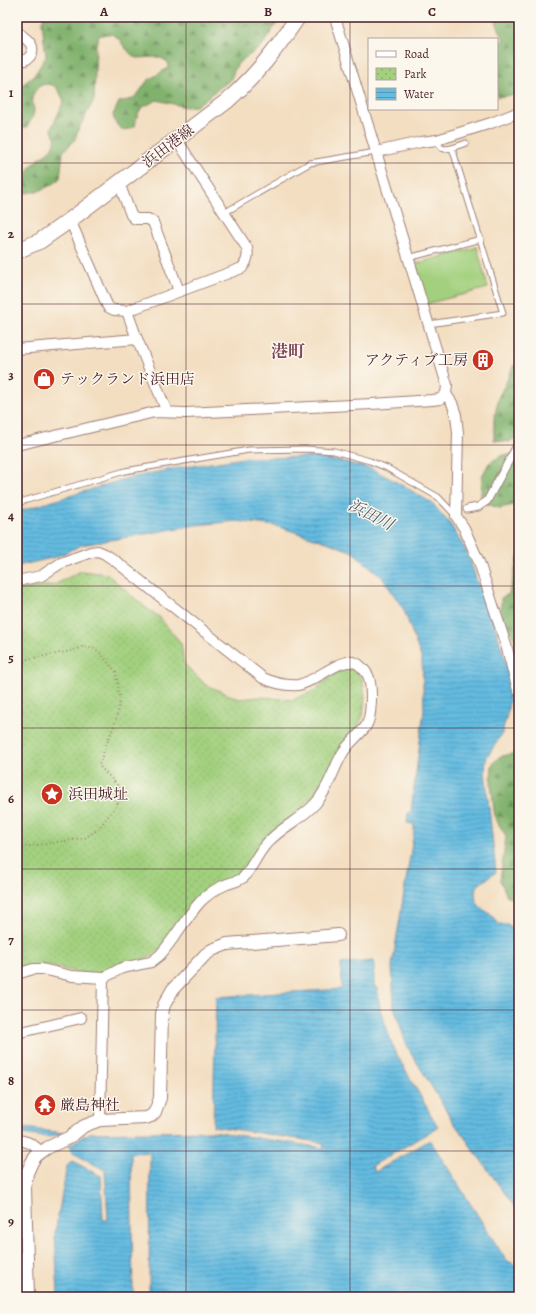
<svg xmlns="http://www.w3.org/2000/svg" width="536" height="1314" font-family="Alegreya,'Noto Serif JP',serif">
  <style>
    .green { fill: #a2d07e; stroke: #767854 }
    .forest { fill: url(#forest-firs); stroke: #66684c }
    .park { fill: url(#park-dots); stroke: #767854 }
    .water { fill: url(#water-rules); stroke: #576e86 }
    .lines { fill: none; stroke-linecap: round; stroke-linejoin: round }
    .service-casing { stroke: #9e7e76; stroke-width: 7 }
    .pedestrian-casing { stroke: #9e7e76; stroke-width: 9 }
    .minor-casing { stroke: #9e7e76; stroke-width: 12 }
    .tertiary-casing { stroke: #9e7e76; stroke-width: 14 }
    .primary-casing { stroke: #9e7e76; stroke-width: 17 }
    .path { stroke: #9e7e76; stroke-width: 2; stroke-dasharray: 1 3; stroke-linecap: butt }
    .service { stroke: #fff; stroke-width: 5 }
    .pedestrian { stroke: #fff; stroke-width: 7 }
    .minor { stroke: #fff; stroke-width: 10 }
    .tertiary { stroke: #fff; stroke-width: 12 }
    .primary { stroke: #fff; stroke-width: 15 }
    .grid { fill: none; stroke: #4a1f2b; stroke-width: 1; stroke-opacity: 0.55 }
    .labels { text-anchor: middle; stroke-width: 3; stroke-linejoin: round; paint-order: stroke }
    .street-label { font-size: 15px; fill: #4a1f2b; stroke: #fbf7ec }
    .poi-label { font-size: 15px; fill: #4a1f2b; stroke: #fbf7ec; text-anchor: start }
    .water-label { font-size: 16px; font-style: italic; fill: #53566b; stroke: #fbf7ec }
    .quarter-label { font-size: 17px; font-weight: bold; fill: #7e475c; stroke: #fbf7ec }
    .neatline { fill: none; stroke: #4a1f2b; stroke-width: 1.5 }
    .grid-label { font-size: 13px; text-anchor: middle; font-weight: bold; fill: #4a1f2b }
  </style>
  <defs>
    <pattern id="forest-firs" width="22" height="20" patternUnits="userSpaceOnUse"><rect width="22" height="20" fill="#81b26d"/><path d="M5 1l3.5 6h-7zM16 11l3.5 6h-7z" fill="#6c905a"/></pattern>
    <pattern id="park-dots" width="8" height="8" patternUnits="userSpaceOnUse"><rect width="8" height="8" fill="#a2d07e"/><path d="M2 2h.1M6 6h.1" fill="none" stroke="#8db26d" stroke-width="1.8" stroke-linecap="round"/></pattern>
    <pattern id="water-rules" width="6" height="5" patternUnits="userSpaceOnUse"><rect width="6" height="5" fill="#64bce1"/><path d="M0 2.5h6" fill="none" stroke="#5498b7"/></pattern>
  </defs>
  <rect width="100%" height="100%" fill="#fbf7ec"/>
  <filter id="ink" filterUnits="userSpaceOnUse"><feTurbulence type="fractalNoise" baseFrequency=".025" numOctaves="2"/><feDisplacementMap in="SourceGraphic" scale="8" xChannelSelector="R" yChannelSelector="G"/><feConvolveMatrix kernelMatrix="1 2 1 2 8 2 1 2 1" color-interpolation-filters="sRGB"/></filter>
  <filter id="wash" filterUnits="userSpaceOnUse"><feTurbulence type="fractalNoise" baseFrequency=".012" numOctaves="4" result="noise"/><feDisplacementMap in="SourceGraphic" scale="16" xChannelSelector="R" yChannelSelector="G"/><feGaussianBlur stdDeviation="0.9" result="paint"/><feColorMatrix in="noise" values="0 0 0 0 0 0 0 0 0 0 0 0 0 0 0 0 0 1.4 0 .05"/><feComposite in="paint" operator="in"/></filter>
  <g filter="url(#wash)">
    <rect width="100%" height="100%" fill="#f3dec1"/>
    <!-- green -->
    <polygon class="green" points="477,247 488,288 426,304 415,264"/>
    <!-- forest -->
    <g class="forest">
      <path d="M44,17h237l-20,30 -23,16 -8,17 -34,26 -10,1 -29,-7 -16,8 -4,8 -2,10c-12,8 -19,2 -22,-11l6,-13 13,-3 6,-5 9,-13 21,-13v-6l-9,-5 -23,1c-2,-2 -5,-3 -7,-6 -11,-11 -11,-23 -30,-16l-3,9 -2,55 -15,28 -5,13 -11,11 -3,26 -5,5 -16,8 -13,2 -3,-5 2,-9 5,-12 21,-18 5,-10 -5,-10 13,-28c-4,-8 -7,-17 -17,-17 -8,0 -15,8 -15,17 0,3 2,6 2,9 0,6 -4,12 -7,17l-8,2 -2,-1v-40l16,-11 13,-20 -4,-35z"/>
      <polygon points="494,17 519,17 519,94 497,97 497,47 504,40"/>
      <polygon points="519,363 519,436 509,442 494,440 494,419 499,396 506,383 513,366"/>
      <polygon points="519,454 519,504 499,508 487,504 481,496 482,476 489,463 503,455"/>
      <polygon points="519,554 519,650 513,636 501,616 501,598 509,594"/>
      <polygon points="511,754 519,756 519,902 507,896 500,880 506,836 495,818 491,784 492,765 499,757"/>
    </g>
    <!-- park -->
    <path class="park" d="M81,571l26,3 39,34 13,9 22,26 3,21 22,21 33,14 22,-2 31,3 22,-9 27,-23h9l7,3 5,8 3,17 -2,20 -5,10 -14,18 -22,40 -16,20 -41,36 -18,26 -9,9 -17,7 -64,70c-14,9 -50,23 -67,22 -18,-1 -34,-9 -52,-9 -7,0 -14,3 -21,5v-380l37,-5z"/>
    <!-- water -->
    <g class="water">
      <polygon points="314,457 340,461 372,469 402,485 432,503 450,524 467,552 480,590 484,590 511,680 508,710 502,733 486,759 485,772 496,872 478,885 475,892 476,901 480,907 490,914 500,925 509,925 515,936 519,939 519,1213 452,1120 407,1046 394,1007 392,966 414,832 414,824 407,823 408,813 411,812 424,710 422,660 404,610 382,577 353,552 327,542 276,526 237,521 196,525 82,545 56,557 17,566 17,512 125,479 172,469 244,458"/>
      <polygon points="374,961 374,987 377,987 380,1009 394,1050 438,1127 372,1166 375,1172 430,1140 506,1260 519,1267 519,1297 149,1297 150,1152 131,1153 133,1297 58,1297 55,1233 67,1166 72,1161 101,1176 103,1220 108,1220 105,1170 73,1153 69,1146 85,1135 88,1135 89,1133 212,1131 323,1148 324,1143 213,1126 216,997 342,989 341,964"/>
      <path d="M17,1127l46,6c-14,7 -31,2 -46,0z"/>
    </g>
  </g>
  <g filter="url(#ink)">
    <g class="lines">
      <!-- service casing -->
      <g class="service-casing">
        <g id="service">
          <polyline points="452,148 466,143"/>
          <polyline points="224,213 310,163 376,152"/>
          <polyline points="408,258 481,239"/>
          <polyline points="429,324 503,313 454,154 452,148 445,149 441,148 437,140"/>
          <polyline points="17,503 125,471 249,450 306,449 334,451 370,461 387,468 438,497 455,515"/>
        </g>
      </g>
      <!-- pedestrian casing -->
      <g class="pedestrian-casing">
        <polyline id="pedestrian" points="467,509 478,507 487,501 519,442"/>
      </g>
      <!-- minor casing -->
      <g class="minor-casing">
        <g id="minor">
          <path d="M17,32c4,3 10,7 13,11 7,9 -3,21 -13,17"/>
          <polyline points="376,152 421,142 437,140 491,123 519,112"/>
          <polyline points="119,183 131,215 135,219 148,219 153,222 179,291"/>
          <path d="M70,220l38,87 6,3 13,1 115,-43c5,-6 7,-12 5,-20l-70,-108"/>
          <polyline points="127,311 137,339 167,412"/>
          <polyline points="17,349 137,339"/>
          <polyline points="446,394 452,403 456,415 458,433 456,516 464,528 479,562 506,645 518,690"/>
          <polyline points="17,445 155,412 186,413 372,404 432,400 440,399 446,394 447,385 335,17"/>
          <path d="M17,581l24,-5 20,-13 30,-11 7,-1 7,3 9,6 149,118c11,5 22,8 35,7 19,-3 44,-31 60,-21 4,3 10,10 11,14 3,11 3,39 -3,48 -7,10 -18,17 -24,28 -9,16 -14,36 -27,50 -14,15 -33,23 -47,38 -10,10 -15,24 -24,35 -6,5 -13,5 -19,8 -10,4 -18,10 -25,17 -15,17 -26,37 -40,53l-9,7 -29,6 -19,10 -31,-2 -30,-7h-9l-16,5"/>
          <polyline points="17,1033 81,1018"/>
          <polyline points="100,1120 103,978"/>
          <path d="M17,1140c11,1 16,4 24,12"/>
        </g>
      </g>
      <!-- tertiary casing -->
      <g class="tertiary-casing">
        <polyline id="tertiary" points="28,1297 25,1187 27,1173 32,1162 36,1156 47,1148 70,1137 84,1126 100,1120 146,1118 151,1116 155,1112 160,1098 162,1014 164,1005 173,989 205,955 212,950 227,944 338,935"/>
      </g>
      <!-- primary casing -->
      <g class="primary-casing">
        <path id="primary" d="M17,251l23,-10 30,-21 157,-119c30,-26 49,-52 71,-84"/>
      </g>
      <!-- path -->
      <path class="path" d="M17,666l11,-7 43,-8 11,-4 11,1 8,6 15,18 4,27 -2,13 -4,14 -6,14 -9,25c7,10 18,16 22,28l-4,12 -19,24 -13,9 -68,10"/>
      <!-- service -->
      <use href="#service" class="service"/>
      <!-- pedestrian -->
      <use href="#pedestrian" class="pedestrian"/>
      <!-- minor -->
      <use href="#minor" class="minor"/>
      <!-- tertiary -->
      <use href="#tertiary" class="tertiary"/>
      <!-- primary -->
      <use href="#primary" class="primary"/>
    </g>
  </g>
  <!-- grid -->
  <path class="grid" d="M186,17v1280M350,17v1280M17,163h502M17,304h502M17,445h502M17,586h502M17,728h502M17,869h502M17,1010h502M17,1151h502"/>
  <!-- icons -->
  <defs>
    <g id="building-disc" transform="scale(1.15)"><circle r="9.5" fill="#c8321e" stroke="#fbf7ec"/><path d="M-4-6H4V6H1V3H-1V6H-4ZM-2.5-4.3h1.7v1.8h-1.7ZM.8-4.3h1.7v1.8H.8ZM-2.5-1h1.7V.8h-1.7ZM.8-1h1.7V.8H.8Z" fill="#fff"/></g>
    <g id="shop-disc" transform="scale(1.15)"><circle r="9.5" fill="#c8321e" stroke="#fbf7ec"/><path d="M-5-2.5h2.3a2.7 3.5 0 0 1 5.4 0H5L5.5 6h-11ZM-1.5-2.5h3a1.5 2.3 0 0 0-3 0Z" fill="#fff"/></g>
    <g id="sight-disc" transform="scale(1.15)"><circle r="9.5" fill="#c8321e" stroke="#fbf7ec"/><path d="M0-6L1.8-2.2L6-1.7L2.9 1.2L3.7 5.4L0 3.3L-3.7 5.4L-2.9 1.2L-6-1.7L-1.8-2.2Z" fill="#fff"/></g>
    <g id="temple-disc" transform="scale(1.15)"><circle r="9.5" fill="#c8321e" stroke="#fbf7ec"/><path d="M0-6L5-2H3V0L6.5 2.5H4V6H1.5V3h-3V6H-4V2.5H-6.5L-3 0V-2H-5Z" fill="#fff"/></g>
  </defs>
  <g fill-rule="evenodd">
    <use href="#building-disc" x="483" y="360"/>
    <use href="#shop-disc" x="44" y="379"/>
    <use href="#sight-disc" x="52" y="794"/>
    <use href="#temple-disc" x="45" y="1105"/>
  </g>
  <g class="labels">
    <!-- street labels -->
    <g class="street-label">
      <text transform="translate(168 146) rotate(-37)" y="5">浜田港線</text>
    </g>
    <!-- poi labels -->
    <g class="poi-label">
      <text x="468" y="365" text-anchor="end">アクティブ工房</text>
      <text x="60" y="384">テックランド浜田店</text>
      <text x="68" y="799">浜田城址</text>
      <text x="60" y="1110">厳島神社</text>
    </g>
    <!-- water labels -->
    <g class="water-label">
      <text transform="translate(371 514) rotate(27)" y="6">浜田川</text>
    </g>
    <!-- quarter labels -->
    <g class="quarter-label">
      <text x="288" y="357">港町</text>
    </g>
  </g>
  <!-- margin -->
  <rect width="536" height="1314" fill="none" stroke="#fbf7ec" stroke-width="44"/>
  <!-- legend -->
  <rect x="368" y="38" width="130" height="72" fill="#fbf7ec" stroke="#b4a19f"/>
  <rect x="376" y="51" width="20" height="6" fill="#ffffff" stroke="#b4a19f"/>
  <text x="404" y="58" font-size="12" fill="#4a1f2b">Road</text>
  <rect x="376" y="68" width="20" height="12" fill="url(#park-dots)" stroke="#b4a19f"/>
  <text x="404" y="78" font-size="12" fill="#4a1f2b">Park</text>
  <rect x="376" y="88" width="20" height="12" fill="url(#water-rules)" stroke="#b4a19f"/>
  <text x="404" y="98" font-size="12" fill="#4a1f2b">Water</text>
  <rect x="22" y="22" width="492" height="1270" class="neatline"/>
  <g class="grid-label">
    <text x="104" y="16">A</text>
    <text x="268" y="16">B</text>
    <text x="432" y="16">C</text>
    <text x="11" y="97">1</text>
    <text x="11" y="238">2</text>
    <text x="11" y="379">3</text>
    <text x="11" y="520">4</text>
    <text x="11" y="662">5</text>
    <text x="11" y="803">6</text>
    <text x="11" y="944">7</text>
    <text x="11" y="1085">8</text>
    <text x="11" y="1226">9</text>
  </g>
</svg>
